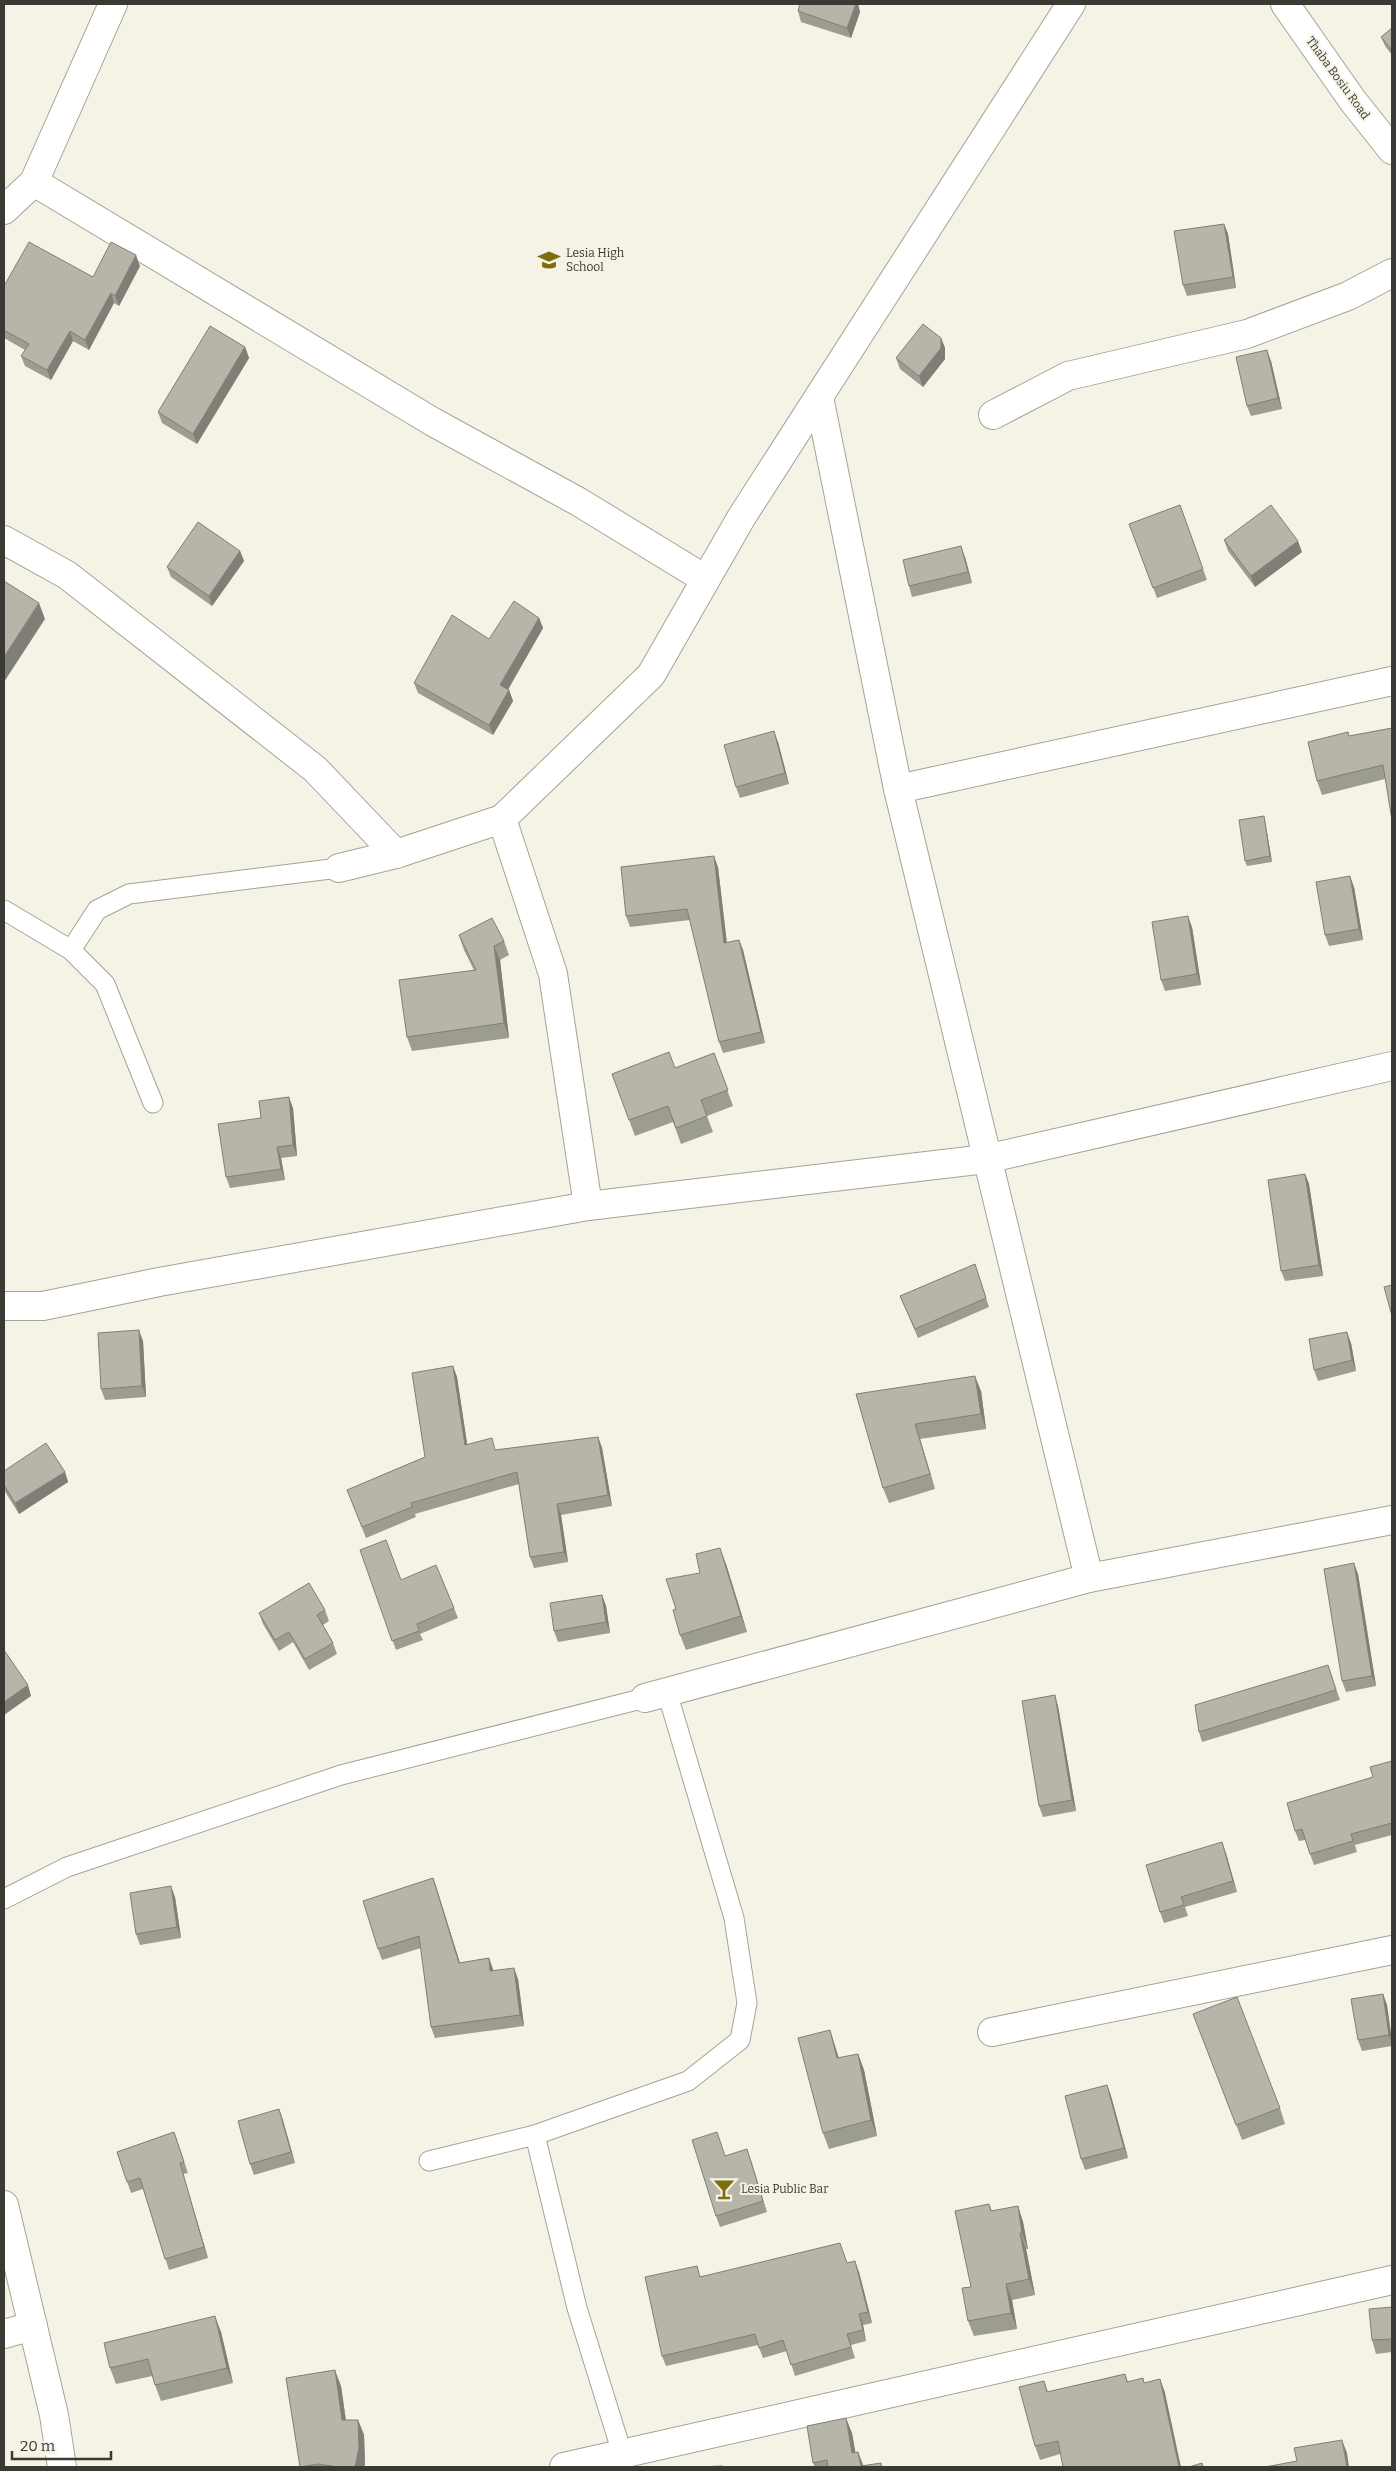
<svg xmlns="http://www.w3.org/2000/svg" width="1396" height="2471" font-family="Bitter,serif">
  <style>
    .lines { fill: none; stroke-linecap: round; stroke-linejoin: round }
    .service-casing { stroke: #a5a397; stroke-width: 21 }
    .minor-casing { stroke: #a5a397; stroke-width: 30 }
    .tertiary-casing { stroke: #a5a397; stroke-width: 30 }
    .service { stroke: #fff; stroke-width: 19 }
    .minor { stroke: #fff; stroke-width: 28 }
    .tertiary { stroke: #fff; stroke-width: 28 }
    .wall { fill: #9d9c91 }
    .shaded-wall { fill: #807f76 }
    .building { fill: #b7b5a9; stroke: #807f76 }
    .labels { text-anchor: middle; stroke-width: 4; stroke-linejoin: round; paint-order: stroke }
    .street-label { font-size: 12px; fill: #3a3934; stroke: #f5f3e6 }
    .poi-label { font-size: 12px; fill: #3a3934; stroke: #f5f3e6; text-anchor: start }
  </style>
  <rect width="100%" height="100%" fill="#f5f3e6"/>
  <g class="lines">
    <!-- service casing -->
    <g class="service-casing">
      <g id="service">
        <polyline points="4,910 71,950 105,984 153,1103"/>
        <polyline points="71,950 97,910 129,894 339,868"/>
        <polyline points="4,1899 67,1867 341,1775 645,1698"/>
        <polyline points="535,2135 577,2308 622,2453"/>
        <polyline points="429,2161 535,2135 688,2081 740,2040 747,2003 734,1918 667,1692"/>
      </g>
    </g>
    <!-- minor casing -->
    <g class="minor-casing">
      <g id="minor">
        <polyline points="34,182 433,422 579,502 705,579"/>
        <polyline points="4,210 34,182 113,4"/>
        <polyline points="819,397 898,789 1089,1578"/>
        <polyline points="993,415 1068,376 1247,334 1348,296 1392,273"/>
        <polyline points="4,540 67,575 315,769 396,854"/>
        <polyline points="898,789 1392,681"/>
        <polyline points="502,819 553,974 588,1206"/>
        <polyline points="339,868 396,854 502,819 651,675 741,518 1071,4"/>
        <polyline points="4,1306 43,1306 159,1282 588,1206 986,1159 1392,1066"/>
        <polyline points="645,1698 1089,1578 1392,1520"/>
        <polyline points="992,2032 1392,1950"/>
        <polyline points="4,2205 54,2415 62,2467"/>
        <polyline points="4,2334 33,2326"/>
        <polyline points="564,2467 1392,2280"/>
      </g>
    </g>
    <!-- tertiary casing -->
    <g class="tertiary-casing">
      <polyline id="tertiary" points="1285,4 1353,101 1392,150"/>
    </g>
    <!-- service -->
    <use href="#service" class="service"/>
    <!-- minor -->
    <use href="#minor" class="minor"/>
    <!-- tertiary -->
    <use href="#tertiary" class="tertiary"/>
  </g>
  <!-- wall -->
  <g class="wall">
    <polygon points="800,4 858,4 860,12 851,38 801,22 798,11"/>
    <polygon points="1392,28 1392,55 1385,46 1381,37"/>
    <polygon points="1224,224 1228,234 1236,288 1187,296 1183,285"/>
    <polygon points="140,266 119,306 114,303 89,350 73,341 51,380 25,366 21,356 25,350 4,338 4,286 93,277"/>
    <polygon points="941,338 945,348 945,359 923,387 900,369 896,358"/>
    <polygon points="245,347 249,358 197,444 162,423 158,412"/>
    <polygon points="1271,361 1282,409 1251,416 1247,406"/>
    <polygon points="1180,505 1207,580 1157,598 1129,524"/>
    <polygon points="1224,540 1302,552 1255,587 1228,551"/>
    <polygon points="240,551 244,561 212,606 171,577 167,567"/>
    <polygon points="965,557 972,583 912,597 909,586"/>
    <polygon points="539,618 543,628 508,690 509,690 513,701 493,735 418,693 414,683 489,639"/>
    <polygon points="1392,728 1385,779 1322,795 1317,781 1348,732 1349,736"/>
    <polygon points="778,742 789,784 740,798 736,787"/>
    <polygon points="1264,816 1265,821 1272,862 1247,866 1245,861"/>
    <polygon points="718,867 727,943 739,940 743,950 765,1043 723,1053 719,1042 690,920 630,927 626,916"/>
    <polygon points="1354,887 1363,940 1329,946 1325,935"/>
    <polygon points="1192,927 1201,985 1165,991 1161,980"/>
    <polygon points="459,935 504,941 509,955 500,960 509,1038 412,1051 407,1037 474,970 464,950"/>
    <polygon points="714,1053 733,1106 707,1116 713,1132 681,1144 673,1122 635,1136 612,1074 675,1068"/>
    <polygon points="293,1108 297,1156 281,1158 285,1180 230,1188 226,1177 261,1118"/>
    <polygon points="1305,1174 1309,1184 1323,1276 1285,1281 1281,1271"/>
    <polygon points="975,1264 989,1307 918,1338 900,1296"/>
    <polygon points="143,1341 146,1397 105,1400 101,1389"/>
    <polygon points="1351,1343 1356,1371 1318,1381 1314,1370"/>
    <polygon points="453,1366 457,1377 467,1445 496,1450 598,1437 602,1448 612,1506 561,1515 568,1562 534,1568 530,1557 519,1484 415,1514 416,1517 366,1538 347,1490 425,1457"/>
    <polygon points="981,1391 986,1429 920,1439 935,1489 889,1503 883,1488 856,1394"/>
    <polygon points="4,1471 65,1472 68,1482 19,1514 4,1490"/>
    <polygon points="360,1550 401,1580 454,1608 458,1618 420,1634 423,1640 396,1650"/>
    <polygon points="726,1564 747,1632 686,1650 680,1635 676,1609 700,1573"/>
    <polygon points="1358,1574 1376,1686 1346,1692 1342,1681"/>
    <polygon points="602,1595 606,1606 610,1633 558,1642 554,1631"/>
    <polygon points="325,1610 329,1621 323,1625 333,1643 337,1654 309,1670 293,1642 279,1651 263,1624 259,1613"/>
    <polygon points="1328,1665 1340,1700 1202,1742 1199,1732"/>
    <polygon points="1058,1706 1076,1811 1043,1817 1039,1806"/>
    <polygon points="1392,1761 1392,1835 1355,1845 1357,1852 1314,1865 1305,1840 1299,1841 1295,1831 1373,1777"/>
    <polygon points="1222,1842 1237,1892 1185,1907 1188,1916 1164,1923 1160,1912"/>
    <polygon points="433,1878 460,1963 489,1958 493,1971 518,1979 524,2026 435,2038 431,2027 421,1948 382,1960 378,1949"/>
    <polygon points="175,1897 181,1938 140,1945 136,1934"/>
    <polygon points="1383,1994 1387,2005 1392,2040 1392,2046 1362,2051 1358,2040"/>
    <polygon points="1199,2029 1280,2108 1285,2124 1242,2140"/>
    <polygon points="830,2030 835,2046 839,2058 858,2054 864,2070 877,2136 829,2149 823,2133"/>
    <polygon points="1107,2085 1111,2096 1128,2158 1085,2170 1081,2159"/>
    <polygon points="279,2109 295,2163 254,2175 250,2164"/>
    <polygon points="174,2132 188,2173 183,2174 208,2258 169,2270 143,2189 131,2193 117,2152"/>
    <polygon points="725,2156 751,2160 767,2212 720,2227 716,2216"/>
    <polygon points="989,2204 992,2211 1018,2206 1023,2222 1028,2249 1026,2249 1035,2295 1012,2300 1017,2329 974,2336 968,2321 971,2287"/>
    <polygon points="847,2263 859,2272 872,2323 863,2325 866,2341 851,2345 855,2358 795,2376 787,2351 763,2358 758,2345 666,2366 662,2356 701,2276"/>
    <polygon points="1392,2307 1392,2352 1376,2354 1372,2340"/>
    <polygon points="221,2332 233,2383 161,2401 155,2385 152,2376 116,2384 110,2368"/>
    <polygon points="1125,2374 1128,2382 1145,2383 1160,2379 1165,2393 1060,2454 1040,2460 1035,2446 1044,2381 1048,2392"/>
    <polygon points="286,2378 341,2386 346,2420 358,2420 364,2435 365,2464 364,2467 301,2467"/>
    <polygon points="852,2433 855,2452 858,2452 863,2466 881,2463 882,2467 815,2467 813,2463"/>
  </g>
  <!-- shaded-wall -->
  <g class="shaded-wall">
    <polygon points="856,4 858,4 860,12 851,38 847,28"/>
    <polygon points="1224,224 1228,234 1236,288 1233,277"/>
    <polygon points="136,255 140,266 119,306 115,296"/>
    <polygon points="111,293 114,303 89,350 85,340"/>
    <polygon points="70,331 73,341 51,380 47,370"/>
    <polygon points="941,338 945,348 945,359 923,387 919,376"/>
    <polygon points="245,347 249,358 197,444 193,434"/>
    <polygon points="1267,350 1271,361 1282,409 1278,398"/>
    <polygon points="1298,541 1302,552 1255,587 1251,576"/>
    <polygon points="961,546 965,557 972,583 968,572"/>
    <polygon points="240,551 244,561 212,606 209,596"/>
    <polygon points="39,603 45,619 4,682 4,657"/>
    <polygon points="539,618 543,628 504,696 500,685"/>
    <polygon points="509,690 513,701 493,735 489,725"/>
    <polygon points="774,731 778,742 789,784 785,773"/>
    <polygon points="1264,816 1265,821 1272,862 1270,856"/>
    <polygon points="714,856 718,867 728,954 724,943"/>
    <polygon points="1350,876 1354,887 1363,940 1359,929"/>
    <polygon points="1188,916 1192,927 1201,985 1197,974"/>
    <polygon points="739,940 743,950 765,1043 761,1032"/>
    <polygon points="494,946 500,960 509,1038 504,1023"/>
    <polygon points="289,1097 293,1108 297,1156 293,1145"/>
    <polygon points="277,1147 281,1158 285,1180 281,1169"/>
    <polygon points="1305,1174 1309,1184 1323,1276 1319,1265"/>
    <polygon points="139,1330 143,1341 146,1397 142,1386"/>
    <polygon points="1347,1332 1351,1343 1356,1371 1352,1360"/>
    <polygon points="453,1366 457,1377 469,1456 465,1445"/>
    <polygon points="975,1376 981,1391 986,1429 981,1414"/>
    <polygon points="915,1424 920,1439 935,1489 930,1474"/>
    <polygon points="598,1437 602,1448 612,1506 608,1495"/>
    <polygon points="65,1472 68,1482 19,1514 15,1503"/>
    <polygon points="557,1504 561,1515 568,1562 564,1552"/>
    <polygon points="720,1548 726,1564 747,1632 741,1616"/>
    <polygon points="1354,1563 1358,1574 1376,1686 1372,1676"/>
    <polygon points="602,1595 606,1606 610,1633 606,1622"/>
    <polygon points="28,1685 31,1696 4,1715 4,1702"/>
    <polygon points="1055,1695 1058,1706 1076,1811 1072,1800"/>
    <polygon points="1222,1842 1226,1853 1237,1892 1233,1881"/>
    <polygon points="433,1878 437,1889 463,1973 459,1963"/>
    <polygon points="171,1886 175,1897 181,1938 177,1927"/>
    <polygon points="489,1958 493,1969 494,1982 490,1971"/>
    <polygon points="514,1968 518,1979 524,2026 520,2015"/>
    <polygon points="1383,1994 1387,2005 1392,2043 1389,2035"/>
    <polygon points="830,2030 835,2046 843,2074 837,2058"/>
    <polygon points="858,2054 864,2070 877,2136 871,2120"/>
    <polygon points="1107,2085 1111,2096 1128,2158 1124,2148"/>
    <polygon points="279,2109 283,2120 295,2163 291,2152"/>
    <polygon points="180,2163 183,2174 208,2258 204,2247"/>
    <polygon points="1018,2206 1023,2222 1028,2249 1022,2233"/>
    <polygon points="1020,2233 1026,2249 1035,2295 1029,2279"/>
    <polygon points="855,2261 859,2272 872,2323 868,2312"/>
    <polygon points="1006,2284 1012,2300 1017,2329 1011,2313"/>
    <polygon points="859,2314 863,2325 866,2341 863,2330"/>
    <polygon points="215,2316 221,2332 233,2383 227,2368"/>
    <polygon points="335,2370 341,2386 348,2436 342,2420"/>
    <polygon points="1160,2379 1165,2393 1181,2467 1179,2467"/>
    <polygon points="846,2418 852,2433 858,2467 852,2453"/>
    <polygon points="358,2420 364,2435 365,2464 364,2467 355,2467"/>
    <polygon points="1342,2440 1347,2453 1349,2467 1347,2467"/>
    <polygon points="858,2452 864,2467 861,2467"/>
  </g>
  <!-- building -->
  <g class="building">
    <polygon points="800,4 856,4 847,28 798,11"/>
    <polygon points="1392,28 1392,50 1381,37"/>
    <polygon points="1224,224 1233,277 1183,285 1174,231"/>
    <polygon points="29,242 93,277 111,242 136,255 115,296 111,293 85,340 70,331 47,370 21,356 29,344 4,330 4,286"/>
    <polygon points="923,324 941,338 941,348 919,376 896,358"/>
    <polygon points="210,326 245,347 193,434 158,412"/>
    <polygon points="1267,350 1278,398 1247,406 1236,357"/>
    <polygon points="1180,505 1203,569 1153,588 1129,524"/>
    <polygon points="1271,505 1298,541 1251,576 1224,540"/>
    <polygon points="198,522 240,551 209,596 167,567"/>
    <polygon points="961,546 968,572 909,586 903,560"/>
    <polygon points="4,581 39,603 4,657"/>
    <polygon points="514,601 539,618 500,685 509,690 489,725 414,683 452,615 489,639"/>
    <polygon points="1392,728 1392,820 1383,765 1317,781 1308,742 1348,732 1349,736"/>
    <polygon points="774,731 785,773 736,787 724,745"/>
    <polygon points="1264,816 1270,856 1245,861 1239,820"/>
    <polygon points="714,856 724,943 739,940 761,1032 719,1042 687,909 626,916 621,867"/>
    <polygon points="1350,876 1359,929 1325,935 1316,882"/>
    <polygon points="1188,916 1197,974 1161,980 1152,922"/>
    <polygon points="492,918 504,941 494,946 504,1023 407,1037 399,980 476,970 459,935"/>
    <polygon points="669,1052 675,1068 714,1053 728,1090 701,1100 707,1116 676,1128 668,1106 629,1120 612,1074"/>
    <polygon points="289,1097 293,1145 277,1147 281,1169 226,1177 218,1124 261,1118 259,1101"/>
    <polygon points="1305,1174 1319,1265 1281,1271 1268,1180"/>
    <polygon points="975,1264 986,1298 915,1329 900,1296"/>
    <polygon points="1392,1285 1392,1316 1384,1287"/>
    <polygon points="139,1330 142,1386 101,1389 98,1333"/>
    <polygon points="1347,1332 1352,1360 1314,1370 1309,1339"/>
    <polygon points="453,1366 465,1445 492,1438 495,1450 598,1437 608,1495 557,1504 564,1552 530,1557 517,1472 411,1503 412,1507 362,1527 347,1490 425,1457 412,1373"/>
    <polygon points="975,1376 981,1414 915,1424 930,1474 883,1488 856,1394"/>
    <polygon points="46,1443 65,1472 15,1503 4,1485 4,1471"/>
    <polygon points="386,1540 401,1580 436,1565 454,1608 417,1624 419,1631 392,1641 360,1550"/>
    <polygon points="720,1548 741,1616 680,1635 673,1610 676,1609 666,1579 700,1573 696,1554"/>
    <polygon points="1354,1563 1372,1676 1342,1681 1324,1569"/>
    <polygon points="309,1583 325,1610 317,1615 333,1643 305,1659 289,1632 275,1640 259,1613"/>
    <polygon points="602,1595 606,1622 554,1631 550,1603"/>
    <polygon points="4,1650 28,1685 4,1702"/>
    <polygon points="1328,1665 1336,1690 1199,1732 1195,1705"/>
    <polygon points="1055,1695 1072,1800 1039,1806 1022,1701"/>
    <polygon points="1392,1761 1392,1823 1351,1834 1353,1841 1310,1854 1302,1829 1295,1831 1287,1803 1373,1777 1370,1767"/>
    <polygon points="1222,1842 1233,1881 1181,1897 1184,1905 1160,1912 1146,1865"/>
    <polygon points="433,1878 459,1963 489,1958 490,1971 514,1968 520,2015 431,2027 419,1936 378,1949 363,1901"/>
    <polygon points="171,1886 177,1927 136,1934 130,1893"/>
    <polygon points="1383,1994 1389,2035 1358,2040 1351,1999"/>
    <polygon points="1237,1997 1280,2108 1236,2125 1193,2014"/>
    <polygon points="830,2030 837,2058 858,2054 871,2120 823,2133 798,2038"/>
    <polygon points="1107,2085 1124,2148 1081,2159 1065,2096"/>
    <polygon points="279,2109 291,2152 250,2164 238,2121"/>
    <polygon points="174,2132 184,2162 180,2163 204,2247 165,2259 140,2178 127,2182 117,2152"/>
    <polygon points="717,2132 725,2156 747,2149 763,2201 716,2216 692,2140"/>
    <polygon points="989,2204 991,2211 1018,2206 1022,2233 1020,2233 1029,2279 1006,2284 1011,2313 968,2321 962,2288 971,2287 955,2211"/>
    <polygon points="840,2243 847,2263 855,2261 868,2312 859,2314 863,2330 847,2334 851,2347 791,2365 783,2340 759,2348 755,2334 662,2356 645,2277 697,2266 700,2277"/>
    <polygon points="1392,2307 1392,2339 1372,2340 1369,2309"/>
    <polygon points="215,2316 227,2368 155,2385 148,2359 110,2368 104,2343"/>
    <polygon points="335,2370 342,2420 358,2420 359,2448 355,2467 337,2467 319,2464 300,2467 286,2378"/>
    <polygon points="1125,2374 1127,2382 1143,2378 1144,2383 1160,2379 1179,2467 1063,2467 1058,2441 1035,2446 1019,2387 1044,2381 1047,2392"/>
    <polygon points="846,2418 852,2453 858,2452 861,2466 881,2463 881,2467 828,2467 827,2460 813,2463 807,2426"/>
    <polygon points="1342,2440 1347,2467 1265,2467 1297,2461 1294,2448"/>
    <polygon points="1202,2463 1203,2467 1189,2467"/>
    <polygon points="723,2466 723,2467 698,2467"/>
  </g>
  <!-- icons -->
  <defs>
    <g id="school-bare" transform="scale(1.725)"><path d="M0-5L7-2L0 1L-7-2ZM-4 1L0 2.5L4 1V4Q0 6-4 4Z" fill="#7e6e0b" stroke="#f5f3e6" stroke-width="2.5" paint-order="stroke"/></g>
    <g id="bar-bare" transform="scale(1.725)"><path d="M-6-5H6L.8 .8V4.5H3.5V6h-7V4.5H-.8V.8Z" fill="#7e6e0b" stroke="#f5f3e6" stroke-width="2.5" paint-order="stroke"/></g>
  </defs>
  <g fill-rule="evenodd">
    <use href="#school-bare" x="549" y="260"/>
    <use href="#bar-bare" x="724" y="2189"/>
  </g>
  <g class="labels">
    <!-- street labels -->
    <g class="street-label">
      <text transform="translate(1338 78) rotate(54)" y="4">Thaba Bosiu Road</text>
    </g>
    <!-- poi labels -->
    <g class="poi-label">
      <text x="566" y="257">Lesia High<tspan x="566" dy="14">School</tspan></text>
      <text x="741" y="2193">Lesia Public Bar</text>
    </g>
  </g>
  <!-- border -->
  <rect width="1396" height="2471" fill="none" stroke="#3a3934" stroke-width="10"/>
  <!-- scale -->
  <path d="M12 2451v8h99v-8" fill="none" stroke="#3a3934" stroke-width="2.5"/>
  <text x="20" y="2451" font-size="15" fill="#3a3934" stroke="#f5f3e6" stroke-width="4" paint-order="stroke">20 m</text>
</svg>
